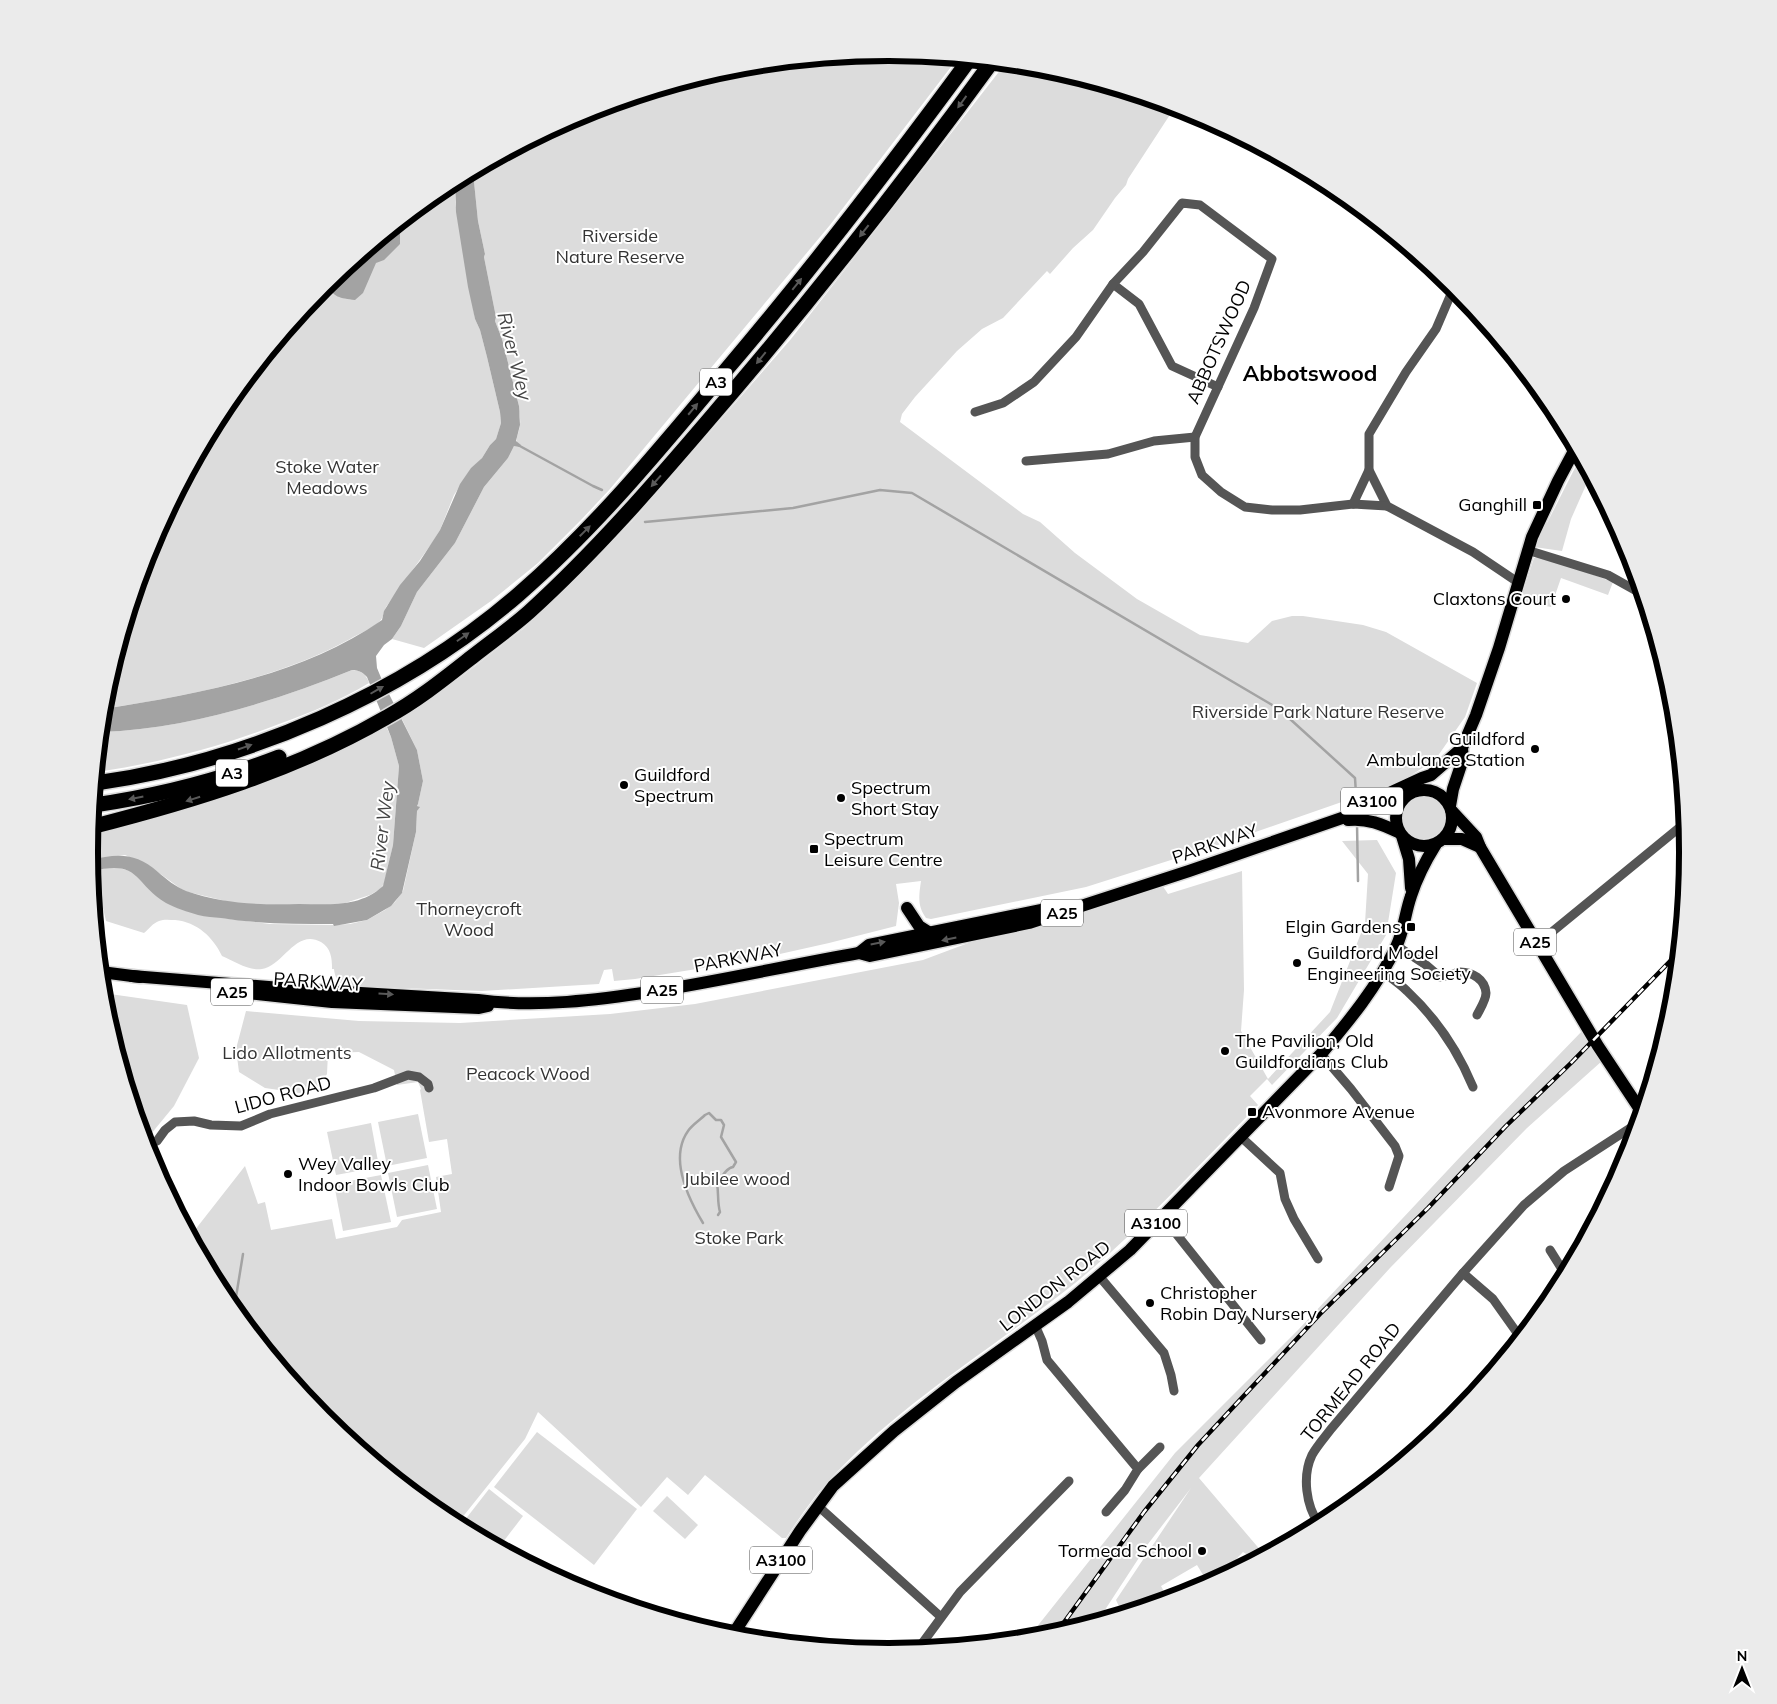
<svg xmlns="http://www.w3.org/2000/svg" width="1777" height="1704" font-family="Mulish,sans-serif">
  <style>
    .green { fill: #dcdcdc }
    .water { fill: #a3a3a3 }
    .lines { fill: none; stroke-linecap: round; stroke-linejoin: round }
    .stream { stroke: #a3a3a3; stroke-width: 2.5 }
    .primary-casing { stroke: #dbdbdb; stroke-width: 15 }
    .highway-casing { stroke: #dbdbdb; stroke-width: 18 }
    .street { stroke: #555; stroke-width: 9 }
    .primary { stroke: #000; stroke-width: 12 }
    .highway { stroke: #000; stroke-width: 15 }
    .rail-casing { stroke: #000; stroke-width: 4.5 }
    .rail { stroke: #fff; stroke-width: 2.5; stroke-dasharray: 8; stroke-linecap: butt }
    .oneway { fill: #595959 }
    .poi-dot { fill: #000; stroke: #fff; stroke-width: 2 }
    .labels { text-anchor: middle; stroke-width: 4; stroke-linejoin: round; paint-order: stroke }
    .shield { fill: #fff; stroke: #4c4c4c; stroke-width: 1 }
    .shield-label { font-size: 16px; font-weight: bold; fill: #000 }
    .park-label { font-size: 18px; fill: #333; stroke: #fff }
    .street-label { font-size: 18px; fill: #000; stroke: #fff }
    .poi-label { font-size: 18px; fill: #000; stroke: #fff; text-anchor: start }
    .water-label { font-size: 19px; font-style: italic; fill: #444; stroke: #fff }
    .district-label { font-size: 22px; font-weight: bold; fill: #000; stroke: #fff }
    .rim { fill: none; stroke: #000; stroke-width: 6 }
  </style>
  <rect width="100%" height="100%" fill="#fff"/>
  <!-- green -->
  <g class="green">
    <path d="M888,53l69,6 -127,166 -220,264 -29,31 -43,43 -47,38 -67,47 -32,-9 9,-13 16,-34 38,-49 29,-56 24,-29 6,-12 3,-1c-2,-7 3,-14 3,-21 1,-6 -2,-12 -1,-18l-17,-67 -7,-18 1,-4 -12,-60 1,-3 -7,-33 -5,-49 110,-59 150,-45z"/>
    <path d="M1005,64l40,4 130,39 -47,72 -2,6 -11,13 -22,32 -20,18 -23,26 -3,-3 -44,47 -21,11 -25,22 -42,46 -13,17 -2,8 123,92 17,8 35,31 62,46 63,36 48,8 24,-22 20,-5h11l60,9 23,7 91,51 -12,34 -30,43 -33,21 -187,65 -129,41 -155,32 -5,-1c-9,-12 -7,-23 -5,-37l-25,3 3,19 -3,23 -67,17 -71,16 -123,20 -21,2 -2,-12 -8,1 -5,14 -117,7 -136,-5c-8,-3 -11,-8 -12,-17h-2c0,-11 -1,-21 -11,-27 -25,-14 -38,24 -59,27 -14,2 -28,-8 -40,-13 -9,-19 -25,-34 -47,-36 -5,0 -11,-1 -16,1 -6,2 -10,8 -15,12l-38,-12 -6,-26 -7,-1 -2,-23 15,-3h13l15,4 20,21 68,25 48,6 64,1 16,-1 17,-4 18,-10 10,-8 8,-11 13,-59 1,-21 2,-4 -2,-1 1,-2 5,-23 -6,-31 -17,-35 61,-38 62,-48 51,-48 59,-61 158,-181z"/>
    <path d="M455,182v20l20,117 5,11 7,27 13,55 1,11 -5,16 -6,6 -8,13 -11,11 -17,26 -14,35 -8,13 -46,64c-2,5 -3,11 -6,14 -8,8 -20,12 -30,18 -73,40 -159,56 -241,69l-3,-16 21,-55 -4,-3 27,-88 74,-138 99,-122 122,-99z"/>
    <polygon points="1580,458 1590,476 1571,519 1562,551 1534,547 1538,523 1547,523"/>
    <polygon points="1538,557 1564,564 1613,582 1608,595 1561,578 1551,607 1520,601 1534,558"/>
    <path d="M352,670c9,0 14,4 17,13 -28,17 -59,30 -90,41 -59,23 -120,39 -182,48l4,-40c86,-3 172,-30 251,-62z"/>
    <polygon points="385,724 391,737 399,766 393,845 384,884 380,889 370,895 339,905 238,904 184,891 148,865 125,855 90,860 91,834"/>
    <circle cx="1423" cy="816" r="23"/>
    <path d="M1377,840l19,33 -10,62 -49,83 -65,67 -5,-6 -17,17 8,9c-63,64 -123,131 -193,186 -77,60 -161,111 -228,181 -20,20 -36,43 -51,66h-4l-77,-63 -17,20 -21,-18 -26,30 -103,-95 -13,27 -68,85 -13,-7 -121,-100 -99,-121 -33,-61 54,-69 13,38 7,-2 6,28 61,-11 4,20 61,-12 5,-7 39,-8 -5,-35 16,-3 -5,-35 -18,3 -9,-52 1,-1 -3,-7 -21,3 -3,-15 -35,-18 -31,1 -1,21 -8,12 -19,7 -35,-5 -26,-16 -3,-23 10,-38 113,10 101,2 150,-9 85,-10 228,-44 72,-27 167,-48 6,9 74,-23 2,119 -3,41 27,48 62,-67 35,-89 3,-49 -26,-33z"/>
    <polygon points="103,993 187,1005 199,1058 174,1106 146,1140 104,1008"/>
    <polygon points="1584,1029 1602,1061 1527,1128 1390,1268 1199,1478 1262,1552 1254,1559 1243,1552 1219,1577 1208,1583 1197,1565 1161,1586 1168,1599 1122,1613 1116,1600 1191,1488 1148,1544 1099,1619 1044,1636 1028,1638 1175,1453 1298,1330 1461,1156"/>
    <polygon points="418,1114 427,1158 387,1166 378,1122"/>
    <polygon points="371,1123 379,1167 336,1175 327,1132"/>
    <polygon points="428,1165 437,1209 397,1217 388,1173"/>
    <polygon points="381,1175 391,1222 343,1231 334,1184"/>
    <polygon points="537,1432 637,1509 594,1565 494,1487"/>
    <polygon points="489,1489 523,1516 500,1546 461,1525"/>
    <polygon points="667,1496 698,1525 685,1539 653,1511"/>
  </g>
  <!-- water -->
  <g class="water">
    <path d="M473,172l5,49 7,33 -1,3 12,60 -1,4 7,18 17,67 1,19 -4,16 5,4 -1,2 -6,-1 -6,12 -24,29 -29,56 -38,49 -16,34 -9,13 -8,6 -8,11 1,12 5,12 35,70 6,31 -5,23 -1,2 3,1 -3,4 -1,21 -14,61 -11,13 -24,14 -33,6 -1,-2c-38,0 -75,0 -112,-6 -7,-1 -15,-1 -23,-3 -10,-3 -23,-7 -32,-12 -35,-22 -24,-43 -75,-32l-1,-11c27,-6 45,-8 68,12 8,7 18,15 28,19 37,13 75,14 113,13 30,0 60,4 84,-18l10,-41 6,-79 -8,-29 -24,-60c-5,-5 -8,-7 -15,-7 -79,32 -165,59 -251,62l2,-23c95,-15 198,-33 279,-89l2,-9 16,-26 20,-24 20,-31 20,-46 11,-16 11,-10 8,-13 6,-6 5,-16 -1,-11 -13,-55 -7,-27 -5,-11 -7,-32 -12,-75 -1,-30z"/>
    <path d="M411,214l-3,9 -8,5v16l-16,16 -8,3 -13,30 -8,7c-15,-2 -22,-2 -28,-17z"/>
  </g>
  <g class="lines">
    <!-- stream -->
    <g class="stream">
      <polyline points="518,445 593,486 602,490"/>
      <polyline points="645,522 793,508 880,490 912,493 1279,709 1355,778 1357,810"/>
      <polyline points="1357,823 1358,881"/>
      <path d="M703,1223c-15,-25 -34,-65 -15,-92 4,-6 12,-11 17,-16l4,-2 7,7h5l3,5 -3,12 15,25 -3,5c-7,1 -12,11 -16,17 2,10 0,17 3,28l-2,3"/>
      <polyline points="232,1306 234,1303 236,1297 243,1254"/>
    </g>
    <!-- primary casing -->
    <g class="primary-casing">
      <g id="primary">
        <circle cx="1424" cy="818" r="28"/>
        <polyline points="1370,802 1422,778 1431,775 1462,748"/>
        <polyline points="1450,806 1453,789 1463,759 1462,748 1476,715 1499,648 1532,537 1558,481 1575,449"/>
        <polyline points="1451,810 1476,837 1480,847 1598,1046 1641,1111"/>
        <path d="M1348,820c19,-2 34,4 52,13"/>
        <polyline points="1402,836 1409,859 1411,888"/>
        <polyline points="1444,839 1462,839 1480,847"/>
        <polyline points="907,908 919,926 930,933"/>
        <polyline points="859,953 869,945 1056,907"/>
        <polyline points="101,972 140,977"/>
        <path d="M132,976l161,13 185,11c59,8 120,0 178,-9 68,-11 135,-26 203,-38l11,3 159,-33 160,-52 179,-62 33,-8"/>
        <polyline points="237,992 332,1002 479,1008 488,1006"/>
        <path d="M732,1636l68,-105 33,-45 61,-55 62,-49 112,-80 62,-52 191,-196c28,-33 56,-67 75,-107 8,-16 9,-34 15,-51 6,-19 15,-36 25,-52"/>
      </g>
    </g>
    <!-- highway casing -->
    <g class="highway-casing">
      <g id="highway">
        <path d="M96,783c151,-21 308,-89 423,-189 77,-67 142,-146 207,-224 85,-100 165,-204 243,-310"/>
        <path d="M94,805c63,-9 126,-25 185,-48"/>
        <path d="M91,827c102,-26 205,-57 296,-110 31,-17 57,-38 85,-60 19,-15 39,-29 57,-45 66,-60 125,-128 183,-196 98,-114 191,-232 279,-353"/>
      </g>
    </g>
    <!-- street -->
    <g class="street">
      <polyline points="1113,284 1139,304 1172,366 1218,387"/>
      <polyline points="1454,287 1436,329 1406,372 1369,434 1369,470 1387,506 1473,552 1519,583"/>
      <polyline points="975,412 1003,403 1034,382 1076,337 1113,284 1143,252 1182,203 1200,205 1272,259 1254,308 1195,437 1195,457 1202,475 1221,492 1245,507 1272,510 1300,510 1353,504 1387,506"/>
      <polyline points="1026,461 1108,454 1154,441 1195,437"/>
      <polyline points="1353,504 1369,470"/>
      <polyline points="1527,550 1608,575 1642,594"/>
      <polyline points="1536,945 1685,823"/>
      <path d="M1397,946l29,19 14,12c7,0 13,-4 20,-5 12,0 25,7 26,21 0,7 -6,16 -9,22"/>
      <path d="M1383,972c8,6 17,12 24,19 28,26 51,60 66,96"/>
      <polyline points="1321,1054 1351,1089 1395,1146 1399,1156 1389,1187"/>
      <polyline points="1241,1137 1280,1173 1285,1199 1294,1219 1318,1259"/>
      <polyline points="146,1146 157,1141 165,1130 175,1122 194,1121 211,1125 241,1126 270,1114 374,1088 408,1075 419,1077 428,1084 429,1088"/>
      <polyline points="1162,1216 1261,1340"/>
      <polyline points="1550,1250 1565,1274"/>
      <polyline points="1463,1273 1493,1299 1520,1337"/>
      <polyline points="1099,1276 1164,1353 1171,1375 1174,1391"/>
      <polyline points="1035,1325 1042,1341 1047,1360 1138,1469 1125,1490 1106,1512"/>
      <polyline points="1138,1469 1160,1447"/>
      <polyline points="818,1506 941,1617"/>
      <path d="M1319,1524c-13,-18 -17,-48 -7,-69 5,-9 13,-18 19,-26l132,-156 61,-68 40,-34 74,-48"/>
      <polyline points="918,1649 960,1592 1069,1481"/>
    </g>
    <!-- primary -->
    <use href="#primary" class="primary"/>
    <!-- highway -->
    <use href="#highway" class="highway"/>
    <!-- rail casing -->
    <g class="rail-casing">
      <polyline id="rail" points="1057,1632 1144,1512 1198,1445 1320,1314 1428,1208 1506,1126 1572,1062 1678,953"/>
    </g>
    <!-- rail -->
    <use href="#rail" class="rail"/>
  </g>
  <!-- one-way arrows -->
  <defs><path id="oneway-solid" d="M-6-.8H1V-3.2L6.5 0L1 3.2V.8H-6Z" transform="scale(1.25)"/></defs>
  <g class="oneway">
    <use href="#oneway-solid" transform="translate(962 102) rotate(126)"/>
    <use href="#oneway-solid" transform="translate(864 231) rotate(128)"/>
    <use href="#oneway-solid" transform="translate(797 284) rotate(-51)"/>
    <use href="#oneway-solid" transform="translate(761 358) rotate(129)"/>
    <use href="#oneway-solid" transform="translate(693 409) rotate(-50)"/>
    <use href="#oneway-solid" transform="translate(656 481) rotate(131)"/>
    <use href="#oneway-solid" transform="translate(585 531) rotate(-45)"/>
    <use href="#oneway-solid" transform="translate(463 637) rotate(-35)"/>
    <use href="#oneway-solid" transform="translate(377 690) rotate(-30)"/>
    <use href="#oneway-solid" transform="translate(245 747) rotate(-19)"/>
    <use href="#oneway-solid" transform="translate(136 798) rotate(169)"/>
    <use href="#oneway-solid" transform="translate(193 799) rotate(162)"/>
    <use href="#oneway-solid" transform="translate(949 939) rotate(168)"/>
    <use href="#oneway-solid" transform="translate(878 943) rotate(-11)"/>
    <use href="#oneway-solid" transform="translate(386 994) rotate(3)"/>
  </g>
  <!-- markers -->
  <g class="poi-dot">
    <rect x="1532" y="500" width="10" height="10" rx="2.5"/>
    <circle cx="1566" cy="599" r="5"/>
    <circle cx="1535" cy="749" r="5"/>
    <circle cx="624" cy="785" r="5"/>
    <circle cx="841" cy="798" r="5"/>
    <rect x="809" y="844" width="10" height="10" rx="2.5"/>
    <rect x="1406" y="922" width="10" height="10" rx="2.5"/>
    <circle cx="1297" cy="963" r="5"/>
    <circle cx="1225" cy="1051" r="5"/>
    <rect x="1247" y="1107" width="10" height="10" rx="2.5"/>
    <circle cx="288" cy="1174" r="5"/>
    <circle cx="1150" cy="1303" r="5"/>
    <circle cx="1202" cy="1551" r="5"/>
  </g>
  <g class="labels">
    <!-- shield labels -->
    <g class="shield">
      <rect x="700" y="368.5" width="32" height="27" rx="4"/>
      <rect x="216" y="759.5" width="32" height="27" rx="4"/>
      <rect x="1341" y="787.5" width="62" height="27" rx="4"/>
      <rect x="1041" y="899.5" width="42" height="27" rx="4"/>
      <rect x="1514" y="928.5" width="42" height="27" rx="4"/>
      <rect x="641" y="976.5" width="42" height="27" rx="4"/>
      <rect x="211" y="978.5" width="42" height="27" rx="4"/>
      <rect x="1125" y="1209.5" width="62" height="27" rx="4"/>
      <rect x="750" y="1546.5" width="62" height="27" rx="4"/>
    </g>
    <g class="shield-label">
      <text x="716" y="388">A3</text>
      <text x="232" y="779">A3</text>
      <text x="1372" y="807">A3100</text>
      <text x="1062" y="919">A25</text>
      <text x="1535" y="948">A25</text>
      <text x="662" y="996">A25</text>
      <text x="232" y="998">A25</text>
      <text x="1156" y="1229">A3100</text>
      <text x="781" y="1566">A3100</text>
    </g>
    <!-- park labels -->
    <g class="park-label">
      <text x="620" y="242">Riverside<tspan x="620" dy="21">Nature Reserve</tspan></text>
      <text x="327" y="473">Stoke Water<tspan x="327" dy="21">Meadows</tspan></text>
      <text x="1318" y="718">Riverside Park Nature Reserve</text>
      <text x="469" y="915">Thorneycroft<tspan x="469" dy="21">Wood</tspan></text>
      <text x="287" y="1059">Lido Allotments</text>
      <text x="528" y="1080">Peacock Wood</text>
      <text x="737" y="1185">Jubilee wood</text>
      <text x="739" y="1244">Stoke Park</text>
    </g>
    <!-- street labels -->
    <g class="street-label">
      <text transform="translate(1219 342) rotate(-66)" y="6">ABBOTSWOOD</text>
      <text transform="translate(1215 844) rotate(-19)" y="6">PARKWAY</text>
      <text transform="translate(738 958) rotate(-11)" y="6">PARKWAY</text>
      <text transform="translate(318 982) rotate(4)" y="6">PARKWAY</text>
      <text transform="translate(283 1095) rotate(-15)" y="6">LIDO ROAD</text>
      <text transform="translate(1055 1286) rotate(-38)" y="6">LONDON ROAD</text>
      <text transform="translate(1351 1382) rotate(-51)" y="6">TORMEAD ROAD</text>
    </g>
    <!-- poi labels -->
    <g class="poi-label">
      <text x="1527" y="511" text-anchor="end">Ganghill</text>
      <text x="1556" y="605" text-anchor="end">Claxtons Court</text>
      <text x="1525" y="745" text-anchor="end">Guildford<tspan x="1525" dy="21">Ambulance Station</tspan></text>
      <text x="634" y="781">Guildford<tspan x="634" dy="21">Spectrum</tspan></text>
      <text x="851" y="794">Spectrum<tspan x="851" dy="21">Short Stay</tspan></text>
      <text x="824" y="845">Spectrum<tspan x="824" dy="21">Leisure Centre</tspan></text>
      <text x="1401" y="933" text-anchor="end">Elgin Gardens</text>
      <text x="1307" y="959">Guildford Model<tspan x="1307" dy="21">Engineering Society</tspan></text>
      <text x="1235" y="1047">The Pavilion, Old<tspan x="1235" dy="21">Guildfordians Club</tspan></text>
      <text x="1262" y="1118">Avonmore Avenue</text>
      <text x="298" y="1170">Wey Valley<tspan x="298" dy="21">Indoor Bowls Club</tspan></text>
      <text x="1160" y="1299">Christopher<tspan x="1160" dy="21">Robin Day Nursery</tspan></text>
      <text x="1192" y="1557" text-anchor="end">Tormead School</text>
    </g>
    <!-- water labels -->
    <g class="water-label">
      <text transform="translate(515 356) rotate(76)" y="7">River Wey</text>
      <text transform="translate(382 826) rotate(-83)" y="7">River Wey</text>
    </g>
    <!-- district labels -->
    <g class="district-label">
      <text x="1310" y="381">Abbotswood</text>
    </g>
  </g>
  <!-- crop -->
  <path d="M0 0H1777V1704H0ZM888 61H889A790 790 0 0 1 1679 851V853A790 790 0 0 1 889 1643H888A790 790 0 0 1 98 853V851A790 790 0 0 1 888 61Z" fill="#ebebeb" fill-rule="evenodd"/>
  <path class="rim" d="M888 61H889A790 790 0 0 1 1679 851V853A790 790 0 0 1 889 1643H888A790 790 0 0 1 98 853V851A790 790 0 0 1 888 61Z"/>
  <!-- north arrow -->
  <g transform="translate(1742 1669)" stroke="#ffffff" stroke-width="4" paint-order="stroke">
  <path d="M0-4L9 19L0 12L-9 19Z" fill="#000000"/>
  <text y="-8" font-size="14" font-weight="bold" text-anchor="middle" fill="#000000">N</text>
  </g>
</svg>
